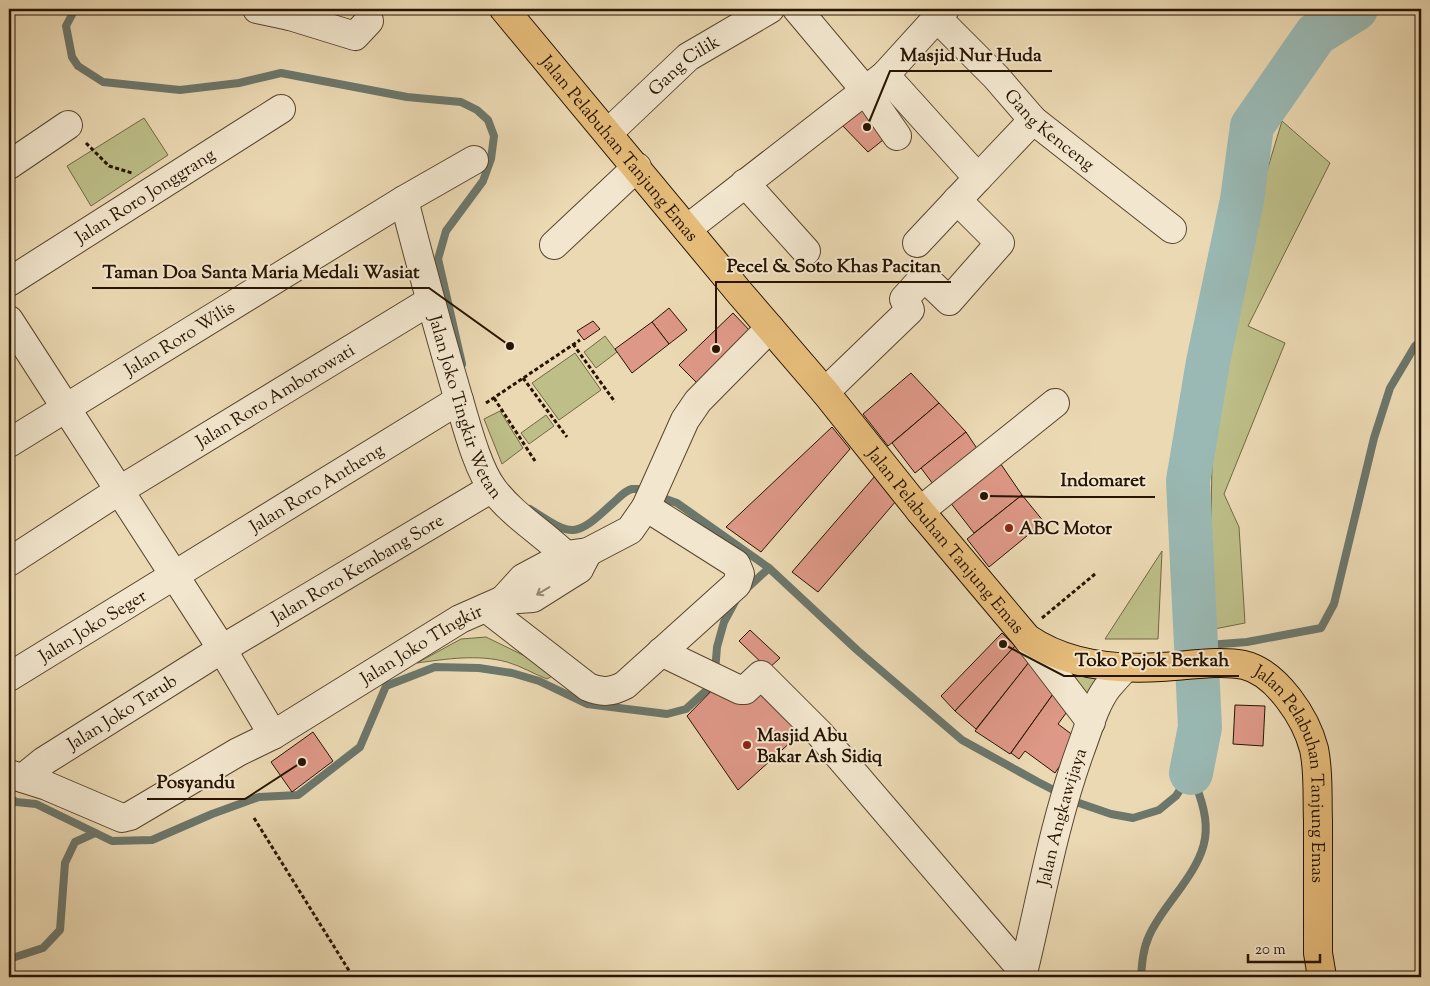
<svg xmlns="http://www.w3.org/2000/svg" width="1430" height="986" font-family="'Sorts Mill Goudy',serif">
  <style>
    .green { fill: #bdbe88; stroke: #726944 }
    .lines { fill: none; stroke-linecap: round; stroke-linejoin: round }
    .stream { stroke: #6c776c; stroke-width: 8 }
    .river { stroke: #9ab9b4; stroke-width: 44 }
    .building { fill: #de9887; stroke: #271400 }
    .minor-casing { stroke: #58452d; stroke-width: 30 }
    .major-casing { stroke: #271400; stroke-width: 30 }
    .path { stroke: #271400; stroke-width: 3; stroke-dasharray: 4 2.5; stroke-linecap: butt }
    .minor { stroke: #f2e6ce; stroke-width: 28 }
    .major { stroke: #e6bc7a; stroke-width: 28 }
    .oneway { stroke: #978871 }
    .poi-dot { fill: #8f2418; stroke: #f2e6ce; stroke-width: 2 }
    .labels { text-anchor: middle; stroke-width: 4; stroke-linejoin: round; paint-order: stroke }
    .street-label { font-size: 18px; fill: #271400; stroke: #f2e6ce }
    .poi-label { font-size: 18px; font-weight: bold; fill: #271400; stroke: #f2e6ce; text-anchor: start }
    .leader { fill: none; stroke: #271400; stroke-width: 2 }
    .callout-dot { fill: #271400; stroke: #f2e6ce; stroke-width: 2 }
    .callout-label { font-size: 19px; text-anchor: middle; font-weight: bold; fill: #271400; stroke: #f2e6ce; stroke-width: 4; stroke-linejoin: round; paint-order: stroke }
  </style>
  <rect width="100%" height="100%" fill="#ebd9b3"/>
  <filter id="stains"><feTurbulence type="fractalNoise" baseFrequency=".004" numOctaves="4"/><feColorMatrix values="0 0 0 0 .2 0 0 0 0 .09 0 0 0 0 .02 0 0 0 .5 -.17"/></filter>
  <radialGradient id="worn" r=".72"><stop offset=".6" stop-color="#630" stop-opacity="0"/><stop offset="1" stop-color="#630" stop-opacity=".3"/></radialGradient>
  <!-- green -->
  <g class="green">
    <polygon points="144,118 168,155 91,206 67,166"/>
    <polygon points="1282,121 1330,163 1248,326 1285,343 1224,494 1239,527 1245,623 1209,630 1212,462 1254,214"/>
    <polygon points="605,336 617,352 596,368 584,352"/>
    <polygon points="575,353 601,390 559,420 532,383"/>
    <polygon points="500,411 523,448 502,464 484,419"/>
    <polygon points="546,415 554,426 529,444 521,433"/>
    <polygon points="1162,551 1158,639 1105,639"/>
    <path d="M486,637l47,23 19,16 -5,3c-13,-5 -26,-13 -40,-17 -29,-8 -61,-3 -90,1l44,-24z"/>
    <polygon points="1070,674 1105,679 1089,709"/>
  </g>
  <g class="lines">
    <!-- stream -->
    <g class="stream">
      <polyline points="75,9 66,26 72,57 78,66 103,82 180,90 239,83 281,73 407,97 461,102 477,110 488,120 494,136 491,159 483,181 446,231 438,259 462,364"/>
      <path d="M530,509c43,28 44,30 83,-6 6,-5 11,-12 19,-14h6l39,14 92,65 88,82 105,90 76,42 41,21 32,11 22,4 26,-8 17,-14 15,-23"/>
      <polyline points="745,590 769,568"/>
      <polyline points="1195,646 1247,642 1321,628 1334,604 1374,438 1390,388 1415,346 1421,341"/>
      <polyline points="9,797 16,802 36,804 112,841 152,840 212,814 259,797 298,795 360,747 386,686 435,667 479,668 512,673 539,681 587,704 667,714 686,709 708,689 715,672 717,647 724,622 737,598"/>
      <polyline points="9,959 43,948 60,930 65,863 75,842 95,833"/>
      <path d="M1141,977c1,-14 2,-28 8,-41 6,-14 16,-27 25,-39 36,-48 41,-67 17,-124"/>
    </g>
    <!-- river -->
    <polyline class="river" points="1191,773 1200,727 1188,481 1208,362 1242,200 1252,126 1316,34 1356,9"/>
  </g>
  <!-- building -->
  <g class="building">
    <polygon points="868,100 893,132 868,152 839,122"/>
    <polygon points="669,308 687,330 669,344 652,322"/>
    <polygon points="733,313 752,333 699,385 679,365"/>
    <polygon points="593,321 600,329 584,340 577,331"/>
    <polygon points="652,322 669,344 632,373 615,349"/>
    <polygon points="911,373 939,403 888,446 863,414"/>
    <polygon points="939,403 966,432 915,473 892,443"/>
    <polygon points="832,427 850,449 761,552 726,527"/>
    <polygon points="966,432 980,453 936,488 921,468"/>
    <polygon points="996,457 1022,495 974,533 946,497"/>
    <polygon points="875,476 896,501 818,592 792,572"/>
    <polygon points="1022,495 1044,522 989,567 967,539"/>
    <polygon points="750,630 780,658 768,669 739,641"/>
    <polygon points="1002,633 1015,646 955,711 941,696"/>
    <polygon points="1015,646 1030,661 976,729 955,711"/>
    <polygon points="1030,661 1058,687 1010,754 975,731"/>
    <polygon points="759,681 804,730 738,790 687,716 720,682"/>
    <polygon points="1056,690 1072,705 1058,724 1078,739 1055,773 1025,751 1019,759 1011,753"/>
    <polygon points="1235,705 1265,706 1263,746 1233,744"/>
    <polygon points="313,732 333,761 292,792 271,762"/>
  </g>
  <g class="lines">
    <!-- minor casing -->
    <g class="minor-casing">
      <g id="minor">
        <polyline points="257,9 290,16 297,9"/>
        <polyline points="797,9 865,90 897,136"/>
        <polyline points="290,16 355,36 369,21"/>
        <path id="s1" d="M937,18l59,59 37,43 139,109"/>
        <polyline points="885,75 978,178 917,243"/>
        <path id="s2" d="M608,133l80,-76 82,-48"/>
        <polyline points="9,165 68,125"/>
        <polyline points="978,178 1033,120"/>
        <polyline points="745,183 806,251"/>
        <path id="s3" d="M404,200c17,66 35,132 54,197 8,26 19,71 35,92 23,31 61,50 86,80"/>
        <polyline points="687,229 885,75 945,9"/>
        <polyline points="554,245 637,167"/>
        <path id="s4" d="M9,282l272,-173"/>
        <polyline points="9,320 222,649 273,735"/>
        <polyline points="825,392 910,310 904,299 924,277 949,301 1000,243 957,200"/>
        <path id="s5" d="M9,443l395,-243 70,-40"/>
        <polyline points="920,511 1055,403"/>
        <path id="s6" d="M9,562l111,-72 310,-189"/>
        <polyline points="503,600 523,578 566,555 588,552 630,530 646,507 685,420 698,401 770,328"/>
        <path d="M486,608l102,79c14,6 24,5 37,-2l112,-101 3,-10 -4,-10 -90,-57"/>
        <polyline points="1027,638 1091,722"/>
        <polyline points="661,652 740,690 745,690 761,675 820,734 1023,971"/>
        <path id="s7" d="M9,677l450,-277"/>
        <path id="s8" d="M9,774l38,12 75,32 8,-2 108,-64 35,-17 187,-116 43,-19 30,-2 46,-29 9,-17"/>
        <path id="s9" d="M23,778l21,-17 178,-112 270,-161"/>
        <path id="s10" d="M1022,977c19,-77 31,-151 58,-226 8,-21 14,-45 27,-63 6,-7 12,-14 18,-20"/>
      </g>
    </g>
    <!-- major casing -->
    <g class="major-casing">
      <g id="major">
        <path id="s11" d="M504,9l235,283 86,100 95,119 107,127c39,27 88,32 134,29 26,-1 57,-7 83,-2 33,8 62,53 70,84 5,23 3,48 4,71 0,45 0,89 0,133l4,24"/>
      </g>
    </g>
    <!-- path -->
    <g class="path">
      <polyline points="86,143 109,166 132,173"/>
      <polyline points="573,344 615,402"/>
      <polyline points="523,378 567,437"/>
      <polyline points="494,398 535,461"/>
      <polyline points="486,403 580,340"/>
      <polyline points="1042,618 1095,574"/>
      <polyline points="254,818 353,977"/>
    </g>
    <!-- minor -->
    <use href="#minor" class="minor"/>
    <!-- major -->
    <use href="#major" class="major"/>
  </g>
  <!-- one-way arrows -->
  <defs><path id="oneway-shaft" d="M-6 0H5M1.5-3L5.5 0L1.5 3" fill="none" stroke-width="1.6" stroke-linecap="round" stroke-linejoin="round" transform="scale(1.25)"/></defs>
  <use class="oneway" href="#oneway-shaft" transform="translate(543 591) rotate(149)"/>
  <!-- markers -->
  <g class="poi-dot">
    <circle cx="1009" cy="528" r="5"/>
    <circle cx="747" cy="745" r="5"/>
  </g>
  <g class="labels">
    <!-- street labels -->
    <g class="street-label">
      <text dy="6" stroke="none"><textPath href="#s2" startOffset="102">Gang Cilik</textPath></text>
      <text dy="6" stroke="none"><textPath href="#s1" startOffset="159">Gang Kenceng</textPath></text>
      <text dy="6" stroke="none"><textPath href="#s11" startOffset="181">Jalan Pelabuhan Tanjung Emas</textPath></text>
      <text dy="6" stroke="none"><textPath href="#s4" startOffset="161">Jalan Roro Jonggrang</textPath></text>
      <text dy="6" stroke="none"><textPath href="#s5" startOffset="200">Jalan Roro Wilis</textPath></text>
      <text dy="6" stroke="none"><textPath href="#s6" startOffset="314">Jalan Roro Amborowati</textPath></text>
      <text dy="6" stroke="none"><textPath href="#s3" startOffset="216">Jalan Joko Tingkir Wetan</textPath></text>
      <text dy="6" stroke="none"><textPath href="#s7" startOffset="361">Jalan Roro Antheng</textPath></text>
      <text dy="6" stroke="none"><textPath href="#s11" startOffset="691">Jalan Pelabuhan Tanjung Emas</textPath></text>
      <text dy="6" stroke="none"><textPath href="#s9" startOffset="395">Jalan Roro Kembang Sore</textPath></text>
      <text dy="6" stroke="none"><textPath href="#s7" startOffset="98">Jalan Joko Seger</textPath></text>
      <text dy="6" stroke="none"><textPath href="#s8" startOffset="468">Jalan Joko TIngkir</textPath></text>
      <text dy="6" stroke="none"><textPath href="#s9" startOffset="119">Jalan Joko Tarub</textPath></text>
      <text dy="6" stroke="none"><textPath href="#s11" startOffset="1171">Jalan Pelabuhan Tanjung Emas</textPath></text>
      <text dy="6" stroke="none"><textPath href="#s10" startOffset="165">Jalan Angkawijaya</textPath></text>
    </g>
    <!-- poi labels -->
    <g class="poi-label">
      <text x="1019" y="534">ABC Motor</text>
      <text x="757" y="741">Masjid Abu<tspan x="757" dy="21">Bakar Ash Sidiq</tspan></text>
    </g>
  </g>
  <!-- callouts -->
  <path class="leader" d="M867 127L890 71H1052M716 349L716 282H951M510 346L429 288H92M984 496L1050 497H1155M1003 644L1064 676H1239M302 762L245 799H147"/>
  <g class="callout-dot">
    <circle cx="867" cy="127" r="5"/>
    <circle cx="716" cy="349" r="5"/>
    <circle cx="510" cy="346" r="5"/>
    <circle cx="984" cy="496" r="5"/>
    <circle cx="1003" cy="644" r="5"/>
    <circle cx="302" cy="762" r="5"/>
  </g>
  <g class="callout-label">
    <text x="971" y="61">Masjid Nur Huda</text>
    <text x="834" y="272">Pecel &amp; Soto Khas Pacitan</text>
    <text x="261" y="278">Taman Doa Santa Maria Medali Wasiat</text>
    <text x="1103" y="486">Indomaret</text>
    <text x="1152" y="666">Toko Pojok Berkah</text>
    <text x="196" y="788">Posyandu</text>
  </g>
  <!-- margin -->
  <rect width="1430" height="986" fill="none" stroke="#ebd9b3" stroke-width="30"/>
  <rect x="10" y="10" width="1410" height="966" fill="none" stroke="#271400" stroke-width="2.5"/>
  <rect x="15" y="15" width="1400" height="956" fill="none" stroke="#271400"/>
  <!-- scale -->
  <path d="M1248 954v8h72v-8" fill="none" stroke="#271400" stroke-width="2.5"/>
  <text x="1255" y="954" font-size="15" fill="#271400" stroke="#f2e6ce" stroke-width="4" paint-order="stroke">20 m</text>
  <rect width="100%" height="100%" filter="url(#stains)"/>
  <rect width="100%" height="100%" fill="url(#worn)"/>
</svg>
